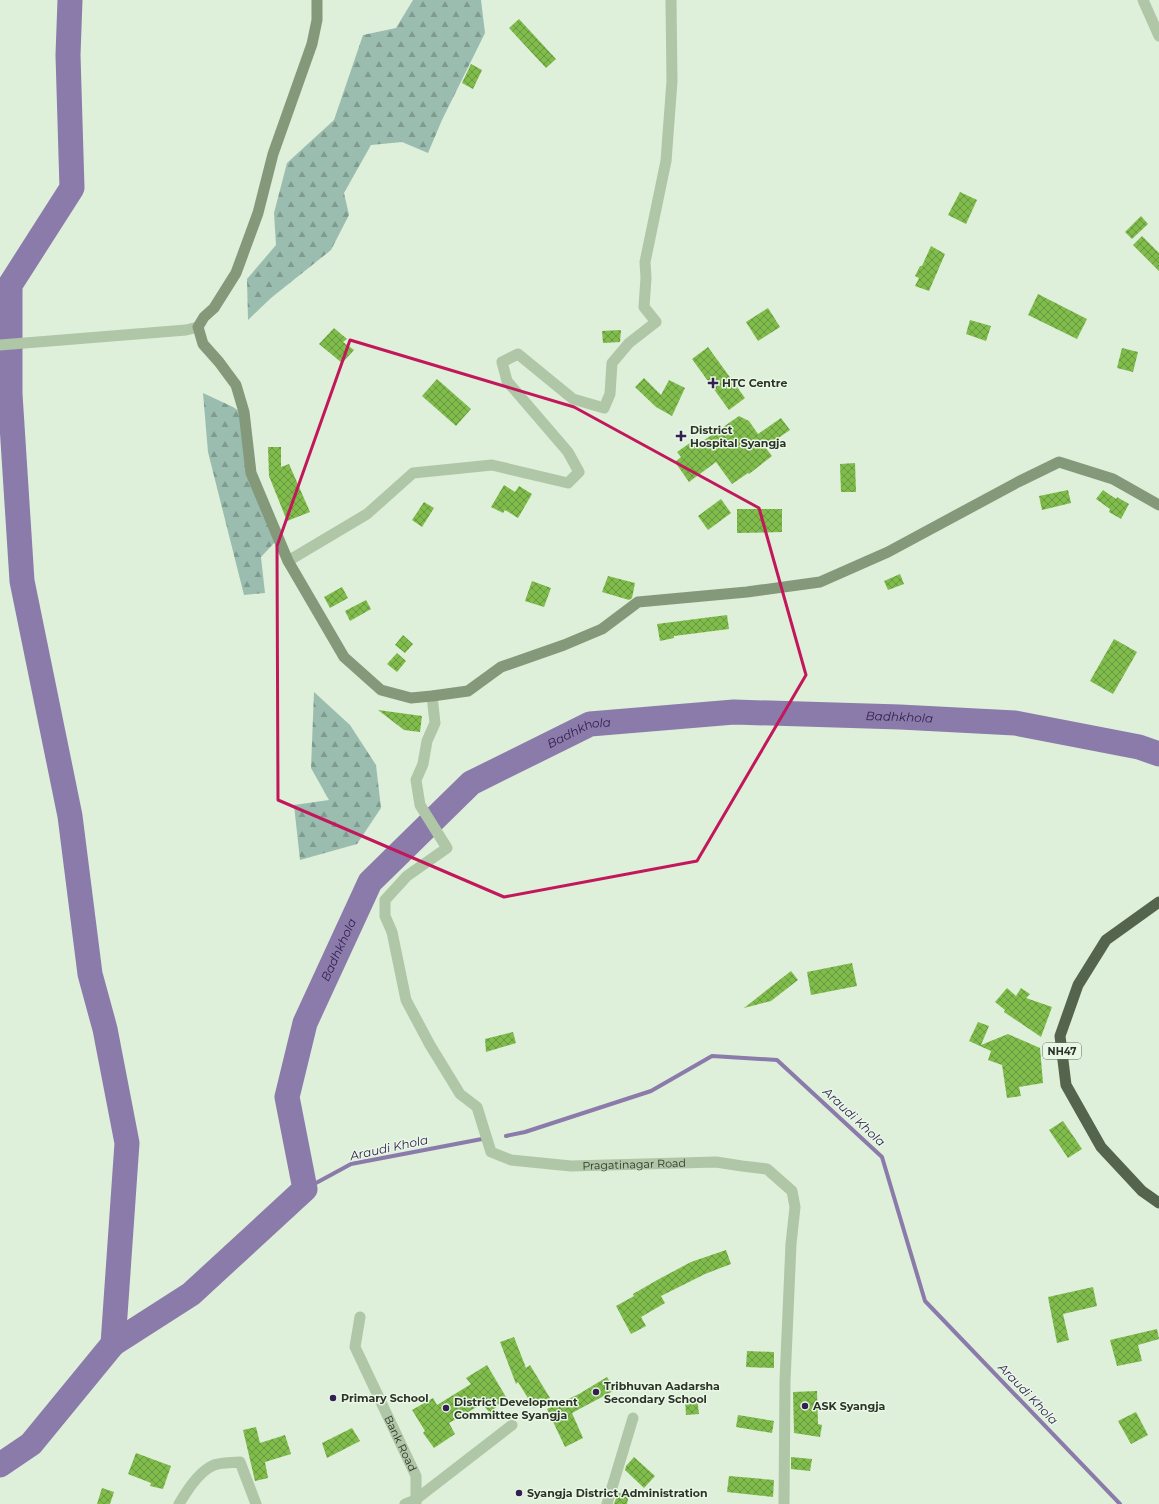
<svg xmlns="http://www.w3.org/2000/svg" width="1159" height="1504" font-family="Montserrat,sans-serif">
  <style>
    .forest { fill: url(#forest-firs) }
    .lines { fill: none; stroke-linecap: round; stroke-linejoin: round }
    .stream { stroke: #8b7baa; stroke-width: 4 }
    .river { stroke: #8b7baa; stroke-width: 25 }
    .building { fill: url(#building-cross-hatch) }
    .minor { stroke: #afc6a7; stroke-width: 11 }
    .secondary { stroke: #849979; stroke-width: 11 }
    .trunk { stroke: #55644c; stroke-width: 11 }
    .marked { fill: none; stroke: #c2185b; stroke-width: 3; stroke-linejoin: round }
    .poi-dot { fill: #322051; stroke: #e9f7e6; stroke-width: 1.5 }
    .labels { text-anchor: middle; stroke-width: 3; stroke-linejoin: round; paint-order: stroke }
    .shield { fill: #e9f7e6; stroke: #656e60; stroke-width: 1 }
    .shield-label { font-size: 10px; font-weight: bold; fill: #2c3327 }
    .poi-label { font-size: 11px; font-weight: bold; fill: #2c3327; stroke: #e9f7e6; text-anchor: start }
    .street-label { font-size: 11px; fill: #2c3327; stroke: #e9f7e6 }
    .water-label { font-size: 12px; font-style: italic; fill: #322051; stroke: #e9f7e6 }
  </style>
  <defs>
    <pattern id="forest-firs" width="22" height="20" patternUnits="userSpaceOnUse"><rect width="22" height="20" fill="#9bbdb0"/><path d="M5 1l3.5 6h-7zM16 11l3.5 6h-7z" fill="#7f9a8f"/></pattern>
    <pattern id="building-cross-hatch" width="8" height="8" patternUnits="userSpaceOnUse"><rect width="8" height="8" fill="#80bc4b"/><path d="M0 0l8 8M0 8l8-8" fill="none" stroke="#69993e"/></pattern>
  </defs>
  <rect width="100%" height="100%" fill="#deefda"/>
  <!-- forest -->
  <g class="forest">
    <polygon points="413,0 481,0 485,33 442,120 428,153 402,142 371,145 344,193 349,215 331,250 271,298 248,320 247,279 276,245 274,213 287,163 334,120 363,35 396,28"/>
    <polygon points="203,393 233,407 249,418 258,487 276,541 261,557 265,593 244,595 208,452"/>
    <polygon points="314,692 350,725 376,765 381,808 357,844 300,860 294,805 329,800 311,768"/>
  </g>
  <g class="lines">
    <!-- stream -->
    <g class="stream">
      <polyline points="506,1136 525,1132 651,1091 712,1056 777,1060 882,1157 925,1301 1120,1504"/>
      <polyline points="305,1189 351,1164 482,1139"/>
    </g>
    <!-- river -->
    <g class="river">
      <path id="s1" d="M113,1344l78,-50 114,-105 -18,-92 18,-74 65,-141 101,-99 119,-59 144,-12 166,5 115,6 124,24 20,7"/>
      <polyline points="0,1465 31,1444 113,1344 127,1143 105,1029 90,974 70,816 22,581 10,394 10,285 72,188 68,55 70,0"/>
    </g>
  </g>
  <!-- building -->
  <g class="building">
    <polygon points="519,19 556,59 546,68 509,28"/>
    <polygon points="471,64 482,70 473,89 462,83"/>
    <polygon points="960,192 977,200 966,224 948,215"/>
    <polygon points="1141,216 1148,224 1132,239 1125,232"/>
    <polygon points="1142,236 1159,253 1159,271 1133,245"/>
    <polygon points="931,246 945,254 929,291 915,286 919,278 915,276 920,266 922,266"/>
    <polygon points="1038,294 1087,319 1077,339 1028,315"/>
    <polygon points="768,308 780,327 758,341 746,322"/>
    <polygon points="970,320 991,326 986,341 966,334"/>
    <polygon points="334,328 347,339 343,342 354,350 342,363 319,344"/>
    <polygon points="621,330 620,342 603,343 602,331"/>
    <polygon points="708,347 745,398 729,410 692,359"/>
    <polygon points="1122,348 1138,352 1133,372 1117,368"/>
    <polygon points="644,378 661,395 669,380 685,388 672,416 656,407 635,387"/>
    <polygon points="437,379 471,409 456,426 422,396"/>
    <polygon points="739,416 749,421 758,434 781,418 790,430 765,447 772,456 749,474 748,473 732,484 716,462 689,482 675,462 681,457 677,452 697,438 700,443"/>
    <polygon points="268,447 281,447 281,467 289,464 310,512 287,521 269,476"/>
    <polygon points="855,463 856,492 841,492 840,464"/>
    <polygon points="504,485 515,492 519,486 532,494 518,518 505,510 503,513 491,507"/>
    <polygon points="1068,490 1071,503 1042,510 1039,496"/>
    <polygon points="1103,490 1116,499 1117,497 1129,504 1121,519 1109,512 1110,509 1096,499"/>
    <polygon points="721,499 731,513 708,530 698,516"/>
    <polygon points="424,502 434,508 422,527 412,520"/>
    <polygon points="737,509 782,509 782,532 737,533"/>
    <polygon points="900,574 904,584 888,590 884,581"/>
    <polygon points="608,576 635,583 632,598 629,600 602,592"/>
    <polygon points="532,581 551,588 544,607 525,601"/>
    <polygon points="342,587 348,598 330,608 324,597"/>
    <polygon points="366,600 371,609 350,621 345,611"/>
    <polygon points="727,615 729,629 674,636 674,638 660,641 657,624"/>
    <polygon points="403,635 413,644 405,653 395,645"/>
    <polygon points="1114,639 1137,652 1113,694 1090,681"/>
    <polygon points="397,653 406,661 397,672 387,664"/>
    <polygon points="378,710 422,716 420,732 404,730"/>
    <polygon points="852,963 857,986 811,995 807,972"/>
    <polygon points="791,971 798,980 771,1001 744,1008"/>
    <polygon points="1007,988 1016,996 1021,988 1030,994 1026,998 1052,1007 1041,1037 1004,1012 1005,1010 995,1002"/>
    <polygon points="978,1022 989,1026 981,1045 1008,1034 1040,1048 1043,1083 1019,1087 1021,1096 1007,1098 1002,1065 988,1060 991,1051 969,1041"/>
    <polygon points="513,1032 516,1043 486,1052 485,1039"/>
    <polygon points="1063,1121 1082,1149 1068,1158 1049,1130"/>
    <polygon points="726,1250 731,1264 705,1274 661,1296 665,1303 641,1317 646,1326 631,1334 616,1306 634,1296 633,1294 659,1279 691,1262"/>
    <polygon points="1093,1287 1097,1306 1063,1314 1069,1340 1057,1343 1048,1297"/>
    <polygon points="1157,1329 1159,1339 1138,1345 1142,1361 1117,1366 1110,1340"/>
    <polygon points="514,1337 526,1368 530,1365 550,1398 534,1408 518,1382 516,1384 500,1342"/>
    <polygon points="747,1351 774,1352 774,1368 746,1367"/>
    <polygon points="487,1365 506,1397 490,1413 482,1404 449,1423 455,1434 434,1448 423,1433 425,1431 412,1410 433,1398 437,1405 471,1384 466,1378"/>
    <polygon points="607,1377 615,1390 572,1413 583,1438 565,1447 547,1409 579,1394"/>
    <polygon points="817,1391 818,1424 822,1425 820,1437 794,1433 793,1392"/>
    <polygon points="697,1398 699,1414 686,1415 685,1399"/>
    <polygon points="1136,1412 1148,1435 1131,1444 1118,1421"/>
    <polygon points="738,1415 774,1421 772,1433 736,1427"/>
    <polygon points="256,1427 260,1443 285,1435 291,1454 265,1462 268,1478 255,1481 243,1430"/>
    <polygon points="352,1428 360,1441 327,1458 322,1443"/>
    <polygon points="136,1453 171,1466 163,1489 150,1486 151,1483 128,1474"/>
    <polygon points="634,1457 655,1476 644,1488 625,1470 626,1466"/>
    <polygon points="791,1457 812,1459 810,1471 791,1469"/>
    <polygon points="729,1476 774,1480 773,1497 727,1492"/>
    <polygon points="102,1488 114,1492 110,1504 97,1504"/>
    <polygon points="618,1493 629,1494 627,1504 614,1504"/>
  </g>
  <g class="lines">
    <!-- minor -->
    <g class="minor">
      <polyline points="1143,0 1159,36"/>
      <polyline points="0,345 186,330 198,327"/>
      <polyline points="288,561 367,514 413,473 492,465 568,483 579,472 568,452 507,381 502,362 518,354 573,399 604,408 610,394 612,363 629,343 656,322 644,307 646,278 645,262 666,161 672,81 671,0"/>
      <path id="s2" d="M432,696l3,27 -8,18 -4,23 -7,16 4,25 27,43 -40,28 -22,24v16l7,16 14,68 24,45 30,49 17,13 14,45 20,8 60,6 145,-4 26,4 25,3 25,22 3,16 -4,37 -6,137 -1,123"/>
      <path id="s3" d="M360,1317l-5,30 61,129v28"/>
      <path d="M179,1504c7,-12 20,-32 33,-38 7,-4 20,-3 28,-4l16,42"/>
      <polyline points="405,1504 415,1500 512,1425"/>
      <polyline points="607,1504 633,1418"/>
    </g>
    <!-- secondary -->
    <polyline class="secondary" points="317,0 317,20 312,44 273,154 258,213 236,273 214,308 204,317 198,327 203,344 219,362 236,385 244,412 251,473 288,561 344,657 381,690 411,698 432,696 468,691 501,667 564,645 602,629 638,602 747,592 820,582 888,552 1018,482 1059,462 1113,479 1159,505"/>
    <!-- trunk -->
    <polyline class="trunk" points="1159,902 1106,940 1078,985 1060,1036 1066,1085 1101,1147 1142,1191 1159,1203"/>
  </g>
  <!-- marked area -->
  <path class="marked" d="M350,340l224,67 185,101 47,167 -109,186 -193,36 -226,-97 -1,-254z"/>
  <!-- markers -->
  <g class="poi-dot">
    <path d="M711 377h4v4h4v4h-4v4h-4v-4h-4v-4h4z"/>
    <path d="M679 430h4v4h4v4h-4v4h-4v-4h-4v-4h4z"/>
    <circle cx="596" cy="1392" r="4"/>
    <circle cx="333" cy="1398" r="4"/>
    <circle cx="805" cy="1406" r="4"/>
    <circle cx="446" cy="1408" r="4"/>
    <circle cx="519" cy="1493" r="4"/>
  </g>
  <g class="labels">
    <!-- shield labels -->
    <rect class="shield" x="1043" y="1043" width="38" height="16" rx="3"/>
    <g class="shield-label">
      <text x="1062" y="1055">NH47</text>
    </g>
    <!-- poi labels -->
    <g class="poi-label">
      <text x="722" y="387">HTC Centre</text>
      <text x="690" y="434">District<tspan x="690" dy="13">Hospital Syangja</tspan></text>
      <text x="604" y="1390">Tribhuvan Aadarsha<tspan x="604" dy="13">Secondary School</tspan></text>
      <text x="341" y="1402">Primary School</text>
      <text x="454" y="1406">District Development<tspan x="454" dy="13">Committee Syangja</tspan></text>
      <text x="813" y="1410">ASK Syangja</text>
      <text x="527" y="1497">Syangja District Administration</text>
    </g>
    <!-- street labels -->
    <g class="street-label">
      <text dy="4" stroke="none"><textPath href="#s2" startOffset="670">Pragatinagar Road</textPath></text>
      <text dy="4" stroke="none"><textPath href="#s3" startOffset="137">Bank Road</textPath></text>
    </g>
    <!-- water labels -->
    <g class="water-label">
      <text dy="4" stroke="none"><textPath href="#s1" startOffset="1157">Badhkhola</textPath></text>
      <text dy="4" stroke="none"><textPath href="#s1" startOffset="834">Badhkhola</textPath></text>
      <text dy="4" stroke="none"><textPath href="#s1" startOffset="498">Badhkhola</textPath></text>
      <text transform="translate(854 1117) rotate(43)" y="4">Araudi Khola</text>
      <text transform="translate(389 1148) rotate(-12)" y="4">Araudi Khola</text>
      <text transform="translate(1028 1394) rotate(46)" y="4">Araudi Khola</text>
    </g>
  </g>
</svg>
